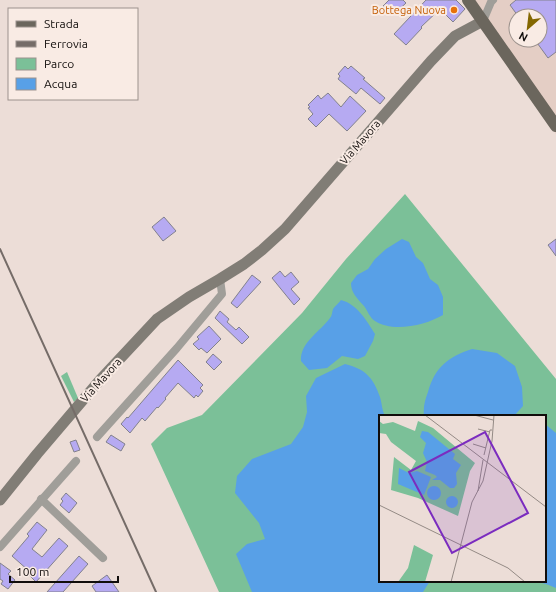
<svg xmlns="http://www.w3.org/2000/svg" width="556" height="592" font-family="Ubuntu,sans-serif">
  <style>
    .built { fill: #e4cec5; fill-rule: evenodd }
    .green { fill: #7bc098; fill-rule: evenodd }
    .water { fill: #58a0e7 }
    .building { fill: #b6aaf2; stroke: #82818d }
    .lines { fill: none; stroke-linecap: round; stroke-linejoin: round }
    .street { stroke: #a09e99; stroke-width: 8 }
    .secondary { stroke: #817d76; stroke-width: 11 }
    .primary { stroke: #6b665d; stroke-width: 12 }
    .rail { stroke: #756c68; stroke-width: 2 }
    .food-dot { fill: #e8710a; stroke: #f9ebe4; stroke-width: 1.5 }
    .labels { text-anchor: middle; stroke-width: 4; stroke-linejoin: round; paint-order: stroke }
    .food-label { font-size: 11px; fill: #c56008; stroke: #f9ebe4; text-anchor: end }
    .street-label { font-size: 11px; fill: #110d0b; stroke: #f9ebe4 }
    .inset-road { fill: none; stroke: #948a85; stroke-width: 1 }
    .view { fill: #7b2cbf; fill-opacity: 0.15; stroke: #7b2cbf; stroke-width: 2 }
    .inset-edge { fill: none; stroke: #110d0b; stroke-width: 2 }
  </style>
  <rect width="100%" height="100%" fill="#ecddd7"/>
  <!-- built -->
  <path class="built" d="M468,0h88v134l-54,-79zM516,16h24v24h-24z"/>
  <!-- green -->
  <g class="green">
    <path d="M405,194l151,185v213h-337l-68,-148 16,-16 35,-13 100,-102 44,-54zM380,416h165v165h-165z"/>
    <polygon points="67,372 78,398 74,402 61,376"/>
  </g>
  <!-- water -->
  <g class="water">
    <path d="M402,239l7,3 7,15 7,6 7,16 8,6 5,12v18c-17,10 -50,18 -68,6 -6,-4 -7,-10 -11,-15 -7,-8 -13,-13 -13,-23l6,-8 11,-6 7,-10 11,-10z"/>
    <path d="M341,300c16,4 26,21 34,34l-2,7 -8,15 -7,3 -16,-3 -15,12 -18,2 -8,-9c-1,-19 19,-29 29,-43 2,-2 2,-6 3,-9 2,-3 6,-6 8,-9z"/>
    <path d="M472,349l25,4 18,13 7,21 1,19 -9,10h-90c-1,-9 1,-16 4,-24 7,-25 20,-35 44,-43z"/>
    <path d="M345,364c20,5 28,13 35,33 2,7 2,13 5,19h-5v165h50l-7,11h-171l-16,-38 11,-10 18,-5 -6,-16 -24,-30 2,-17 15,-17 39,-15 12,-17 4,-15 -1,-16 10,-18z"/>
    <path d="M545,424l11,9v155c-7,-3 -12,-5 -20,-6 -7,0 -14,2 -20,-1h29z"/>
  </g>
  <!-- building -->
  <g class="building">
    <polygon points="389,0 403,0 406,3 393,15 383,6"/>
    <polygon points="426,0 456,0 465,9 453,22 440,9 421,27 422,28 406,45 394,34"/>
    <polygon points="516,0 556,0 556,52 548,58 535,40 540,40 540,16 518,16 510,5"/>
    <polygon points="345,66 348,69 351,66 365,78 363,79 385,98 380,104 361,88 356,94 338,79 340,76 338,74"/>
    <polygon points="328,93 341,107 350,96 366,111 347,131 329,114 316,127 308,119 313,114 308,108 310,107 308,105 318,95 321,99"/>
    <polygon points="164,217 176,231 163,241 152,227"/>
    <polygon points="556,239 556,256 548,245"/>
    <polygon points="280,271 285,277 291,272 299,282 291,289 300,299 294,305 272,278"/>
    <polygon points="252,275 261,282 237,308 231,303"/>
    <polygon points="220,311 229,319 227,322 236,330 239,327 249,337 242,344 215,318"/>
    <polygon points="209,326 221,339 207,353 201,348 199,350 193,344 199,339 197,337"/>
    <polygon points="213,354 222,362 214,370 206,362"/>
    <polygon points="178,360 203,385 200,388 203,391 198,397 196,395 194,398 178,383 165,398 166,399 158,408 157,407 145,421 142,418 130,433 121,424 127,417 128,418"/>
    <polygon points="111,435 125,444 121,451 106,442"/>
    <polygon points="76,440 80,450 74,452 70,442"/>
    <polygon points="66,493 77,503 69,513 60,505 63,501 61,499"/>
    <polygon points="37,522 47,530 32,549 42,557 59,538 68,546 36,582 27,573 29,571 12,556 29,536 27,534"/>
    <polygon points="79,556 88,564 63,592 47,592"/>
    <polygon points="0,563 11,571 8,574 15,580 8,589 1,584 3,581 0,579"/>
    <polygon points="107,575 119,592 96,592 92,586"/>
  </g>
  <g class="lines">
    <!-- street -->
    <g class="street">
      <polyline points="483,21 491,2 493,0"/>
      <polyline points="97,437 177,348 222,294 220,279"/>
      <polyline points="41,499 103,558"/>
      <polyline points="0,547 76,461"/>
    </g>
    <!-- secondary -->
    <polyline class="secondary" points="0,500 37,454 100,380 157,319 189,297 220,279 244,264 262,250 285,229 431,61 455,36 483,21"/>
    <!-- primary -->
    <polyline class="primary" points="468,0 556,126"/>
    <!-- rail -->
    <polyline class="rail" points="0,249 156,592"/>
  </g>
  <!-- markers -->
  <circle class="food-dot" cx="454" cy="10" r="4"/>
  <g class="labels">
    <!-- food labels -->
    <g class="food-label">
      <text x="446" y="14">Bottega Nuova</text>
    </g>
    <!-- street labels -->
    <g class="street-label">
      <text transform="translate(360 142) rotate(-49)" y="4">Via Mavora</text>
      <text transform="translate(101 380) rotate(-48)" y="4">Via Mavora</text>
    </g>
  </g>
  <!-- overview -->
  <g transform="translate(379 415)">
    <rect width="167" height="167" fill="#ecddd7"/>
    <path d="M0,6l4,3 10,-2 22,9 3,-10 15,7 42,35 -5,8 -12,45 -40,-18 -27,-8 3,-33 17,13 5,-9 -25,-19 -5,-8 -7,-1zM35,130l19,10 -8,27h-27l10,-14z" fill="#7bc098"/>
    <path d="M43,16l6,1 27,22 -2,5 8,6 -5,8 1,11 -3,4h-4l-10,-8h-8l5,-3 -2,-2 -10,-4 2,-9 -4,-9 3,-10 -6,-6zM20,53l10,5 8,-2 14,6 -7,18 -26,-11zM48 78a7 7 0 1 1 14 0a7 7 0 1 1-14 0ZM67 87a6 6 0 1 1 12 0a6 6 0 1 1-12 0Z" fill="#58a0e7"/>
    <path class="inset-road" d="M46,0l121,92M95,0l19,5M99,14l12,3M94,29l13,4M105,40l6,-25h2M99,76l5,-31M0,90l129,63 17,14M72,167l21,-80 11,-21 9,-40 2,-26"/>
    <path class="view" d="M106,17l43,81 -76,40 -43,-81z"/>
    <rect width="167" height="167" class="inset-edge"/>
  </g>
  <!-- legend -->
  <rect x="8" y="8" width="130" height="92" fill="#f9ebe4" stroke="#9c928d"/>
  <rect x="16" y="21" width="20" height="6" fill="#6b665d" stroke="#9c928d"/>
  <text x="44" y="28" font-size="12" fill="#110d0b">Strada</text>
  <rect x="16" y="41" width="20" height="6" fill="#756c68" stroke="#9c928d"/>
  <text x="44" y="48" font-size="12" fill="#110d0b">Ferrovia</text>
  <rect x="16" y="58" width="20" height="12" fill="#7bc098" stroke="#9c928d"/>
  <text x="44" y="68" font-size="12" fill="#110d0b">Parco</text>
  <rect x="16" y="78" width="20" height="12" fill="#58a0e7" stroke="#9c928d"/>
  <text x="44" y="88" font-size="12" fill="#110d0b">Acqua</text>
  <!-- north arrow -->
  <g transform="translate(528 28) rotate(208)"><circle r="19" fill="#f9ebe4" stroke="#9c928d"/>
  <path d="M0-3L7 15L0 10L-7 15Z" fill="#846700"/>
  <text y="-6" font-size="11" font-weight="bold" text-anchor="middle" fill="#110d0b">N</text>
  </g>
  <!-- scale -->
  <path d="M10 576v6h108v-6" fill="none" stroke="#110d0b" stroke-width="2"/>
  <text x="16" y="576" font-size="12" fill="#110d0b" stroke="#f9ebe4" stroke-width="3" paint-order="stroke">100 m</text>
</svg>
